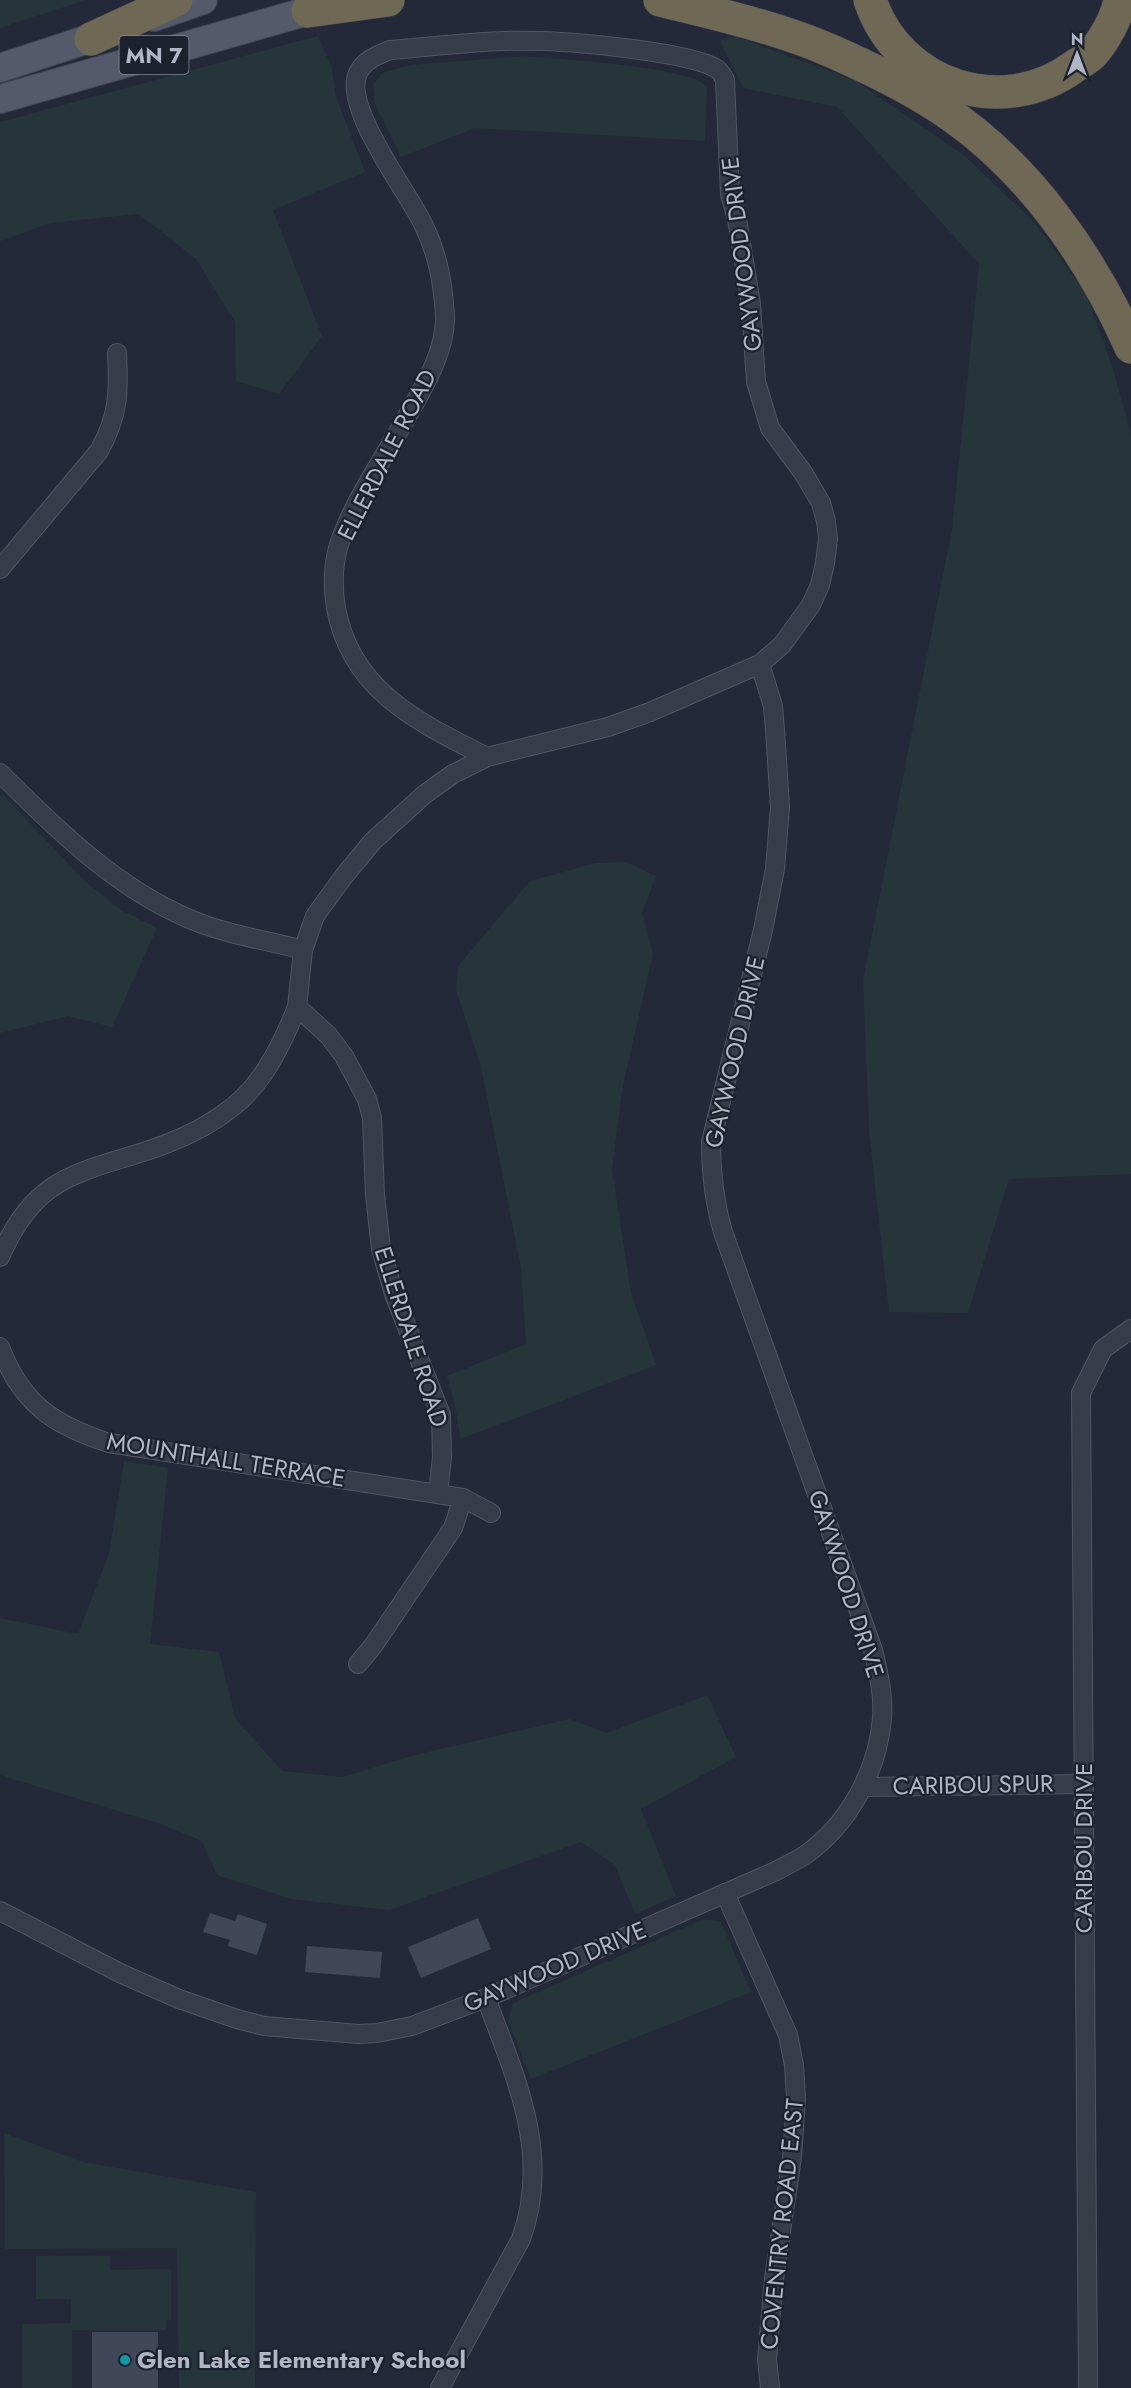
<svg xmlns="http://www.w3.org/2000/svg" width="1131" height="2388" font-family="Jost,sans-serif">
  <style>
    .green { fill: #25353a }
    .building { fill: #3f4759 }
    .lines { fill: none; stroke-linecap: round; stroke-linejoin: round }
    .minor-casing { stroke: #515664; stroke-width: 20 }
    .primary-casing { stroke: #3f4553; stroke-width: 30 }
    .motorway-casing { stroke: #414654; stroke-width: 34 }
    .minor { stroke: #363c4a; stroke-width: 18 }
    .primary { stroke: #545a6a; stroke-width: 28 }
    .motorway { stroke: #6f6854; stroke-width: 33 }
    .culture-dot { fill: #0f9aa8; stroke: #1c212e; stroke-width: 2 }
    .labels { text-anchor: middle; stroke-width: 4.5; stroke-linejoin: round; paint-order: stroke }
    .shield { fill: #1c212e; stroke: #848998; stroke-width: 1.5 }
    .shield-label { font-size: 22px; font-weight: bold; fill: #b1b6c6 }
    .street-label { font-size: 24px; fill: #b1b6c6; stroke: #1c212e }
    .poi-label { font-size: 24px; font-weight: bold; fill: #b1b6c6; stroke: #1c212e; text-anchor: start }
  </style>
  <rect width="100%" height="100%" fill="#232939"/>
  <!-- green -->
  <g class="green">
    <polygon points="0,0 86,0 0,28"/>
    <polygon points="318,36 332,68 335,94 365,172 273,210 322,336 279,394 236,381 235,322 196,259 139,214 51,223 0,241 0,122"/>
    <polygon points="734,36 856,81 965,156 1034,222 1086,294 1113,369 1131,435 1131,1174 1009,1179 968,1313 889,1312 869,1131 863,980 952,529 979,264 837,107 743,88 720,41"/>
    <path d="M523,56c34,3 164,10 184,30l-2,55 -230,-13 -74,29 -26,-53 -2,-19 9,-12 29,-8z"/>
    <polygon points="0,795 4,796 86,882 121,910 157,928 112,1027 68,1016 0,1033"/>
    <polygon points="626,862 656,876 642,913 653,953 622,1090 612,1169 631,1293 656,1365 460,1439 455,1405 447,1376 526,1344 521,1268 481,1067 456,990 458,966 530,881 596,863"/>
    <polygon points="124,1461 168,1468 150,1644 219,1652 235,1718 282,1771 342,1777 415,1755 569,1719 607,1733 707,1695 736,1757 641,1809 676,1896 635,1914 615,1865 581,1842 389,1910 291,1899 217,1875 202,1841 161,1824 0,1775 0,1618 78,1634 109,1553"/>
    <polygon points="704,1919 721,1922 751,1992 531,2079 508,2021 513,2003"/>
    <polygon points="4,2133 83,2162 256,2192 255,2388 179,2388 177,2248 5,2249"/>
    <polygon points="36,2256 110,2256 110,2270 171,2269 171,2320 166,2320 166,2330 72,2330 72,2388 22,2388 22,2324 71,2323 71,2299 36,2299"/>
  </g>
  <!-- building -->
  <g class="building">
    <polygon points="210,1913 235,1921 238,1914 267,1924 257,1955 228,1946 230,1940 203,1932"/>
    <polygon points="478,1918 491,1949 421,1978 408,1947"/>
    <polygon points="307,1946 382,1952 380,1978 305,1972"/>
    <rect x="92" y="2332" width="66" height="56"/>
  </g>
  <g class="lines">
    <!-- minor casing -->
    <g class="minor-casing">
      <g id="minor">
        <path d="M0,569l99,-118c20,-36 20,-59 18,-98"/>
        <path d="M0,773c57,57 117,116 192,147 36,15 74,20 111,30"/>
        <path d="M0,1257c12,-28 31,-58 59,-74 33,-19 72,-25 107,-39 24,-9 48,-22 68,-38 30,-24 49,-64 63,-99"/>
        <path d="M0,1347c21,56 53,78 109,96l354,55 28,15"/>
        <path d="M438,1494l4,-37 -1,-42 -47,-121 -13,-45 -6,-54 -3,-77 -5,-19 -23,-43 -16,-21 -31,-28 6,-57 12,-34 29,-40 29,-35 52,-47 28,-20 34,-17 121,-30 42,-15 110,-48 22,-19 29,-40 9,-20 5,-22 3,-24 -2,-18 -5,-18 -17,-29 -34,-46 -14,-46 -5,-78 -14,-85 -7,-25 -5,-114c-2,-4 -5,-9 -8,-11 -26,-17 -141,-27 -176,-28 -50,-2 -101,5 -151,9 -12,5 -26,10 -32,23 -16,34 50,119 65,151 15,30 20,59 22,92 1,36 -23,74 -40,104 -21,38 -48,76 -63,116 -9,22 -10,49 -6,72 15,83 82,114 151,149"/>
        <polyline points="358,1664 373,1646 453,1528 463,1498"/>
        <polyline points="863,1787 1083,1784"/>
        <polyline points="725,1893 788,2035 794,2065 796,2099 792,2157 774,2279 767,2359 770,2388"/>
        <path d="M0,1911l122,63 57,25 58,20 27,7 94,8 19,-1 35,-7 74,-28 290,-127c9,-5 20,-10 29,-16 43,-30 73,-84 77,-137 2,-23 -4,-46 -9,-68l-150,-418c-9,-31 -12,-59 -12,-90l52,-212 12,-61 5,-62 -5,-77 -2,-24 -13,-42"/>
        <path d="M440,2388l81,-149c31,-85 -6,-162 -35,-241"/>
        <polyline points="1088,2388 1081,1393 1103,1349 1131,1329"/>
      </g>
    </g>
    <!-- primary casing -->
    <g class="primary-casing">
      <g id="primary">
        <polyline points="154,17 203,0"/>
        <polyline points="0,68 113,31"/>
        <polyline points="0,99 329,5"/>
      </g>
    </g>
    <!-- motorway casing -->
    <g class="motorway-casing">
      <g id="motorway">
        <path d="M660,0c57,14 115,27 169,50 39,17 77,35 113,59 85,56 148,146 189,238"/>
        <path d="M870,0c29,86 132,120 205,66 6,-4 14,-8 18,-13 12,-14 24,-36 27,-53"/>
        <polyline points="308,11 388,0"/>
        <polyline points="91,39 176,0"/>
      </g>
    </g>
    <!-- minor -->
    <use href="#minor" class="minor"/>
    <!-- primary -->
    <use href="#primary" class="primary"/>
    <!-- motorway -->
    <use href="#motorway" class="motorway"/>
  </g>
  <!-- markers -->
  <circle class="culture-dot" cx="125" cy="2360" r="6"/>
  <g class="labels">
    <!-- shield labels -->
    <rect class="shield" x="119.5" y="36" width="69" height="38" rx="4.5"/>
    <g class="shield-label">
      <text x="154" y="63">MN 7</text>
    </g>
    <!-- street labels -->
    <g class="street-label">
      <text transform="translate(742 254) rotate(-97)" y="8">GAYWOOD DRIVE</text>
      <text transform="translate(387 455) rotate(-63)" y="8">ELLERDALE ROAD</text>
      <text transform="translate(735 1052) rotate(-77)" y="8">GAYWOOD DRIVE</text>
      <text transform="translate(411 1337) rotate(72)" y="8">ELLERDALE ROAD</text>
      <text transform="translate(226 1460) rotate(9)" y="8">MOUNTHALL TERRACE</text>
      <text transform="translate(846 1584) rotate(72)" y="8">GAYWOOD DRIVE</text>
      <text transform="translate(973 1785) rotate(-1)" y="8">CARIBOU SPUR</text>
      <text transform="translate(1084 1848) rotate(-90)" y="8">CARIBOU DRIVE</text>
      <text transform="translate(555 1967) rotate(-23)" y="8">GAYWOOD DRIVE</text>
      <text transform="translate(782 2224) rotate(-84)" y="8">COVENTRY ROAD EAST</text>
    </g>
    <!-- poi labels -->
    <g class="poi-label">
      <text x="137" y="2368">Glen Lake Elementary School</text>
    </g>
  </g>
  <!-- north arrow -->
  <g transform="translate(1077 54)" stroke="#1c212e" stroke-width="4.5" paint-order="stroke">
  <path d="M0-4.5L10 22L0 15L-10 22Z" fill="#b1b6c6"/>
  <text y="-9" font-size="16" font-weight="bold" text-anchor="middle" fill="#b1b6c6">N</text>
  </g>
</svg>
